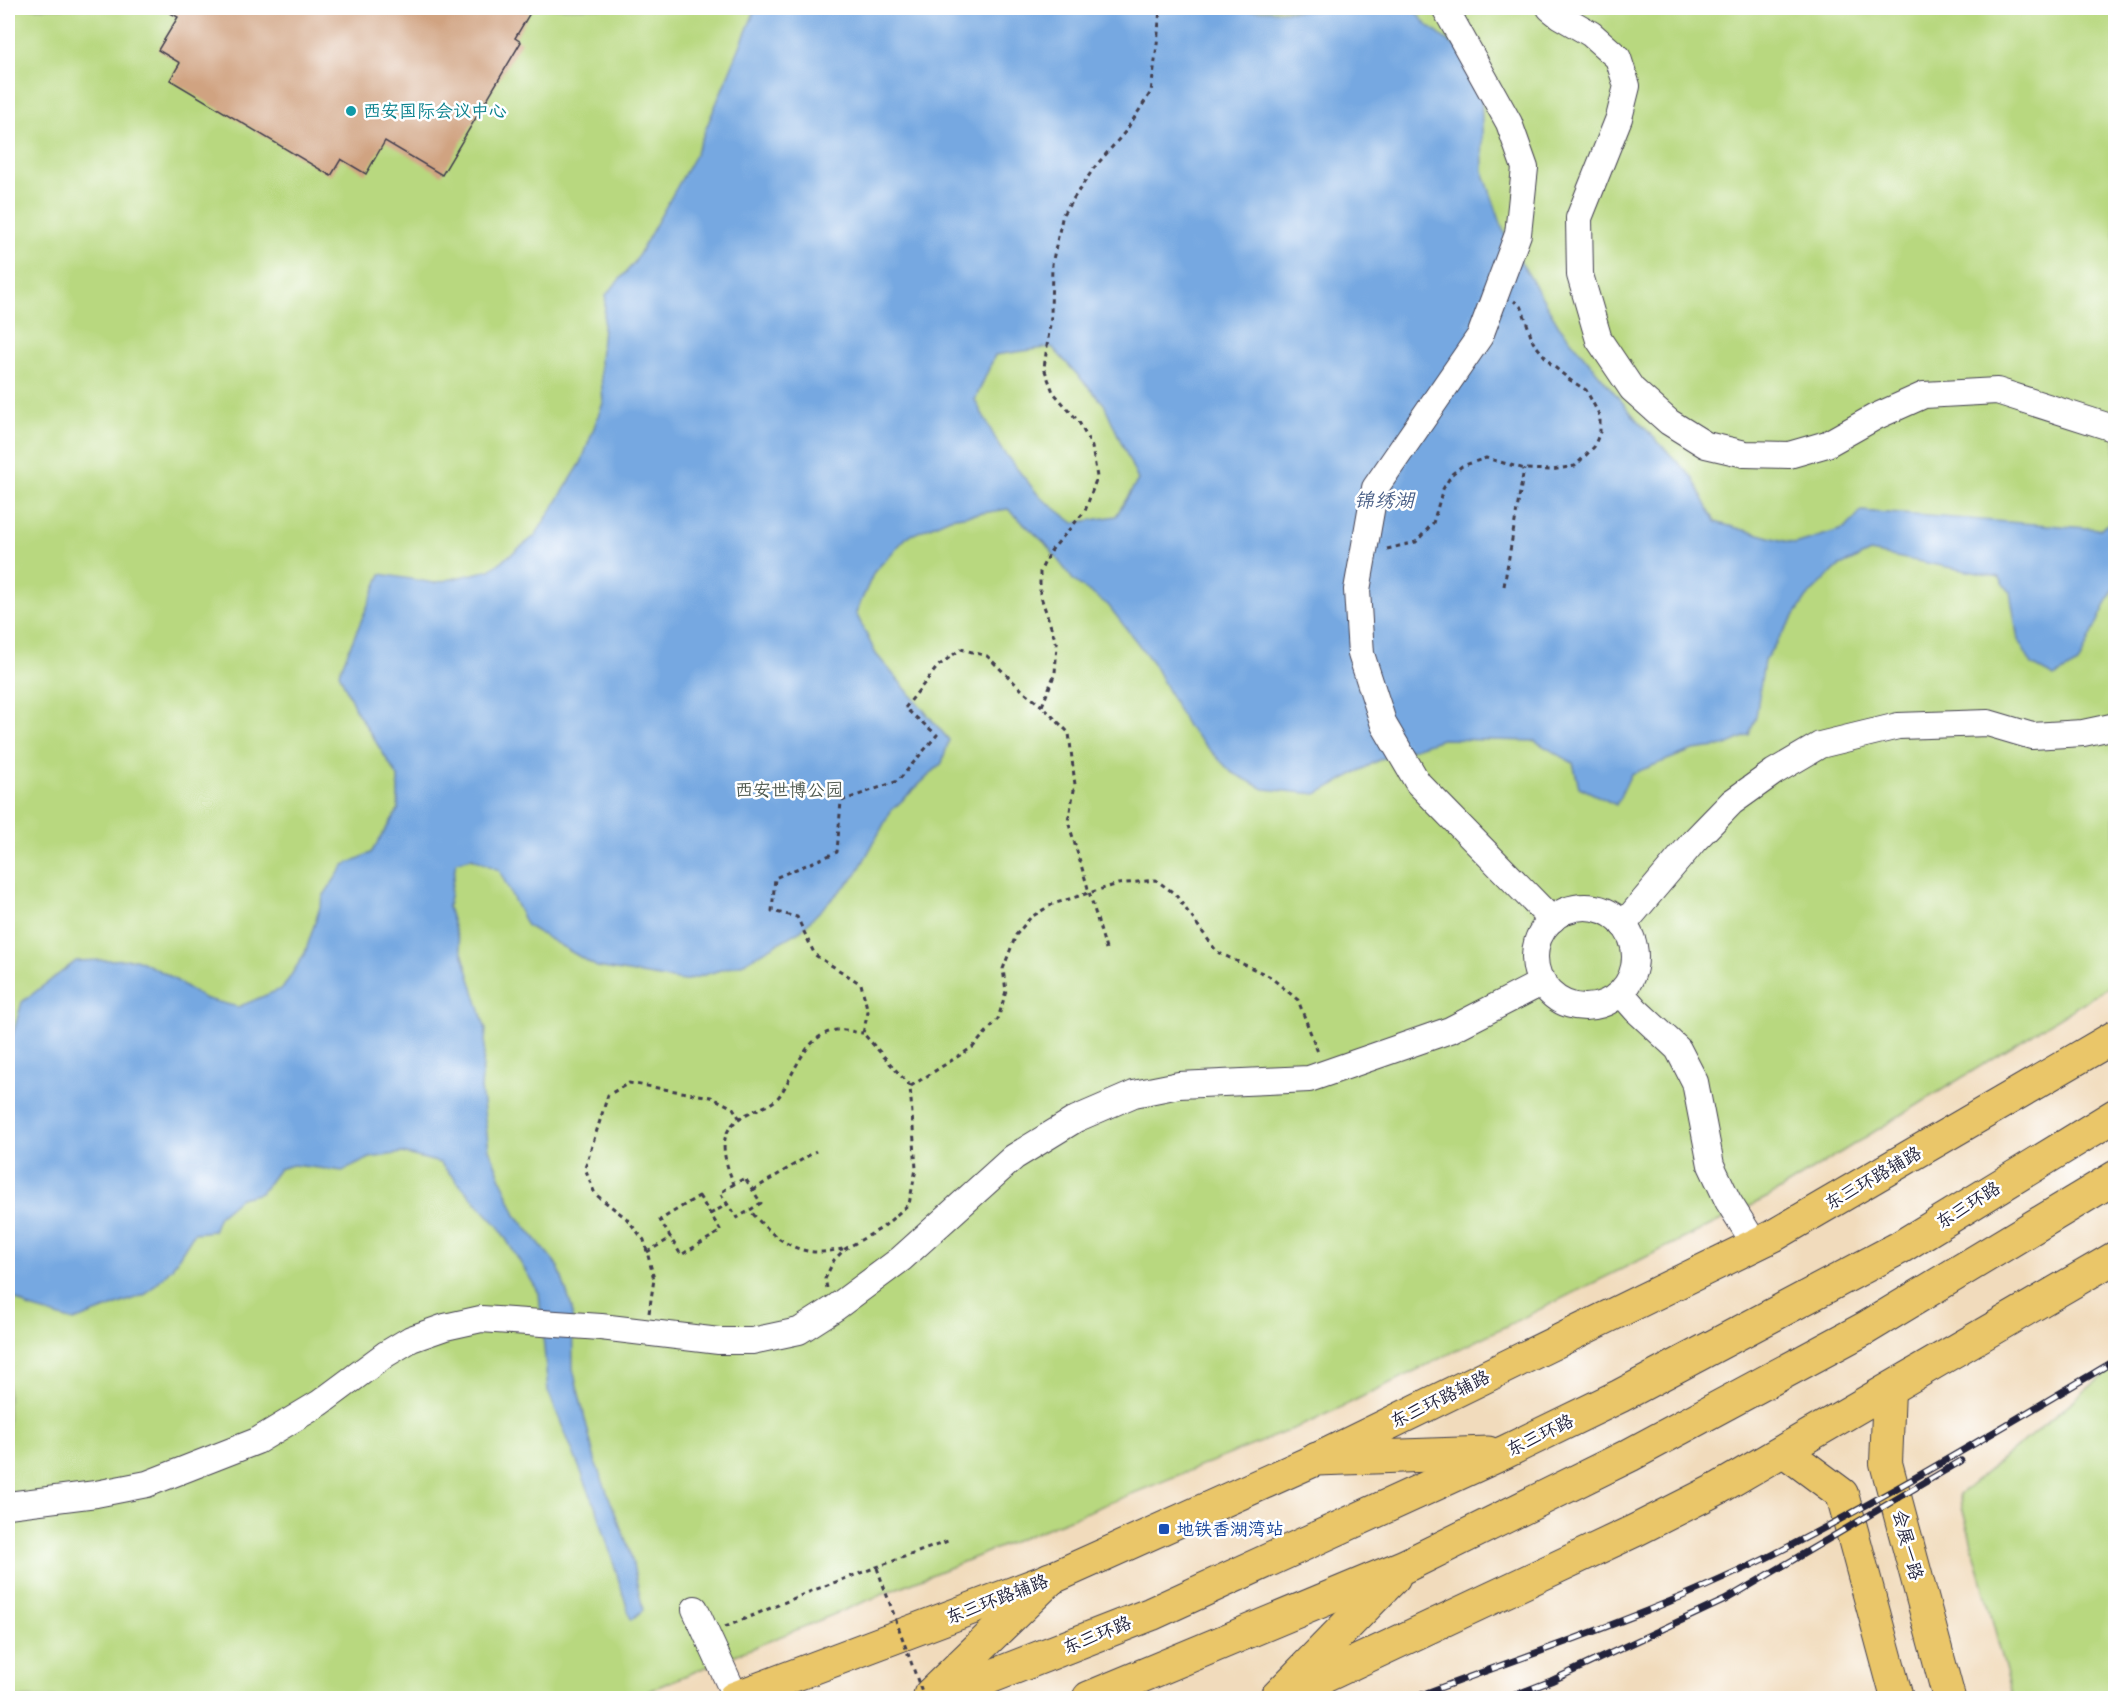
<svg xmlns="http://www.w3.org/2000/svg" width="2123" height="1706" font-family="Dekko,'LXGW WenKai TC',sans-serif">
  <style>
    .green { fill: #b8d87f; stroke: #6d7d5d; stroke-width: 1.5 }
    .water { fill: #76a8e1; stroke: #4c658e; stroke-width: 1.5; fill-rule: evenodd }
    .building { fill: #d0a381 }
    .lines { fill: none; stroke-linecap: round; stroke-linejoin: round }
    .minor-casing { stroke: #413e4e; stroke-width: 28 }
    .major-casing { stroke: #413e4e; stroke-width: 34 }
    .highway-casing { stroke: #413e4e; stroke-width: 35 }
    .path { stroke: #413e4e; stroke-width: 3; stroke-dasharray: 4.5 4.5; stroke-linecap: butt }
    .minor { stroke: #fff; stroke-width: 26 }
    .major { stroke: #eac669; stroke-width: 32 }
    .highway { stroke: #eac669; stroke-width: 33 }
    .rail-casing { stroke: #22223b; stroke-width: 7 }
    .rail { stroke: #fff; stroke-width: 4.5; stroke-dasharray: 14; stroke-linecap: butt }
    .path-bridge { stroke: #413e4e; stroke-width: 3; stroke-dasharray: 4.5 4.5; stroke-linecap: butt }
    .culture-dot { fill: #0f9aa8; stroke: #fff; stroke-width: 2 }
    .transit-dot { fill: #1a4fb4; stroke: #fff; stroke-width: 2 }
    .labels { text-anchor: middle; stroke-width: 5; stroke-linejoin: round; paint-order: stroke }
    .culture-label { font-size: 18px; fill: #0d838f; stroke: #fff; text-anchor: start }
    .park-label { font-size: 18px; fill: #4f594f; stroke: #fff }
    .street-label { font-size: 18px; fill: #22223b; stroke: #fff }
    .transit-label { font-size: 18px; fill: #164399; stroke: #fff; text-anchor: start }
    .water-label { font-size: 20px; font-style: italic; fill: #485e86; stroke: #fff }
  </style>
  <rect width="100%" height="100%" fill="#fff"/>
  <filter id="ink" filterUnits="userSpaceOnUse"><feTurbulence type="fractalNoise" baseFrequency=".0167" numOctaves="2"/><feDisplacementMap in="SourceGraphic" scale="12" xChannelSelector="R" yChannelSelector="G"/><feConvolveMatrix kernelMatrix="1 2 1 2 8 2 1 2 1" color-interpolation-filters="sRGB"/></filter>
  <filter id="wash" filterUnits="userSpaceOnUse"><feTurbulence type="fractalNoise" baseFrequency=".008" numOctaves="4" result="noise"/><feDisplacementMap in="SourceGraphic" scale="24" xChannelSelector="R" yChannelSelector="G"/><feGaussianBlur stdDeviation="1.35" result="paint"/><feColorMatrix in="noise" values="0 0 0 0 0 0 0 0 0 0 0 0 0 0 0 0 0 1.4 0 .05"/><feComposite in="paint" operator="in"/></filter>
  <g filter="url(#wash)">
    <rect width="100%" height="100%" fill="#f1dbbc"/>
    <!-- green -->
    <g class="green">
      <polygon points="8,8 2115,8 2115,983 1770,1196 1315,1420 876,1597 631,1698 8,1698"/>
      <polygon points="2115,1366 2115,1698 2013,1698 1959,1495"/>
    </g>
    <!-- water -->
    <path class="water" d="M756,8h371l8,2 185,1 4,-3h88l14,16 41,32 14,27 2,88 22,64 54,91 78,94 56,58 22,44 80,22 51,-16 15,-17 239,18 15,-9v65l-37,79 -24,13 -22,-12 -14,-25 -8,-48 -11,-15 -129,-25 -32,15 -31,30 -43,64 -8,56 -7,18 -25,11 -31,4 -62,24 -15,31 -37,-18 -6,-24 -38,-22 -93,-2 -61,20 -64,35 -53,-5 -33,-17 -44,-46 -34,-63 -45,-58 -34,-24 -29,-38 -37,-34 -58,9 -43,19 -33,35 -18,41 20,41 73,86 -7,23 -51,48 -35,64 -55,55 -57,33 -60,18 -87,-14 -70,-41 -28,-56 -27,-12 -16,4 -8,45 38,123 -5,58 8,61 27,66 42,51 14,42 1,61 23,95 34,87 13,59 -12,10 -33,-107 -50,-122 -9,-98 -41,-67 -58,-63 -38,-10 -32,5 -27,13 -50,-6 -14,4 -18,24 -21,5 -21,18 -6,15 -19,2 -22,35 -26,26 -72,27 -44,-13 -22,-14v-243l14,-49 54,-41 60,-2 32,16 35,23 35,9 45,-19 22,-35 19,-58 20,-30 27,-12 27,-43v-33l-43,-68 -16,-36 42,-99 53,9 56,-13 45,-34 46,-73 22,-60 -3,-43 6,-65 28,-32 61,-108zM1052,347l52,57 34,76 -22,36 -42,7 -34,-26 -39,-48 -26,-49 20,-45z"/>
    <g id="blocks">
      <!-- building -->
      <polygon class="building" points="161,8 533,8 515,38 521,42 442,175 385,141 366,174 341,159 331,176 170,80 180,63 158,50 178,17"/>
    </g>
  </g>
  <g filter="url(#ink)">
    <use href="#blocks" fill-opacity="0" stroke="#413e4e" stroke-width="1.5"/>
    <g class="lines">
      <!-- minor casing -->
      <g class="minor-casing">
        <g id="minor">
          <polyline points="1445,8 1509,123 1525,168 1518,234 1480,336 1375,488 1357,590 1361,654 1384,725 1418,783 1552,920"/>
          <polyline points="1550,8 1560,16 1591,34 1618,58 1627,86 1619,118 1579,218 1580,275 1599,340 1632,389 1669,422 1706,445 1745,454 1789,455 1827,444 1875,417 1924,395 1997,391 2116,429"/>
          <circle cx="1585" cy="957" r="50"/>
          <polyline points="1623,925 1694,841 1732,802 1774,772 1820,745 1898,726 1988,723 2032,736 2083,733 2116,726"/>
          <polyline points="1621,993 1636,1010 1678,1049 1695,1082 1711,1165 1728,1201 1755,1244"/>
          <polyline points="8,1505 96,1494 147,1484 257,1441 320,1403 386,1354 411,1339 445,1327 481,1319 601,1327 719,1341 752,1341 799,1331 835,1308 901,1259 1014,1157 1076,1119 1134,1094 1179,1085 1309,1079 1450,1030 1543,982"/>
          <polyline points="695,1609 736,1698"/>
        </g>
      </g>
      <!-- major casing -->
      <g class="major-casing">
        <g id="major">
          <polyline points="1889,1390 1886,1463 1949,1698"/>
          <polyline points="1784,1451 1842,1494 1897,1698"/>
          <polyline points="734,1698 1050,1579 1317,1459 1773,1236 2116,1036"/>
          <polyline points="1279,1698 1636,1530 1719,1488 2116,1257"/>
        </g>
      </g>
      <!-- highway casing -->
      <g class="highway-casing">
        <g id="highway">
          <polyline points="1317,1459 1488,1453"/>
          <polyline points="930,1695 1050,1579"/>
          <polyline points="936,1698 1151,1614 1505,1452 1620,1396 1899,1248 2116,1115"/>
          <polyline points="1089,1698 1405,1566 1630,1455 1866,1328 2116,1177"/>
          <polyline points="1276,1698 1394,1577"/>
        </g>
      </g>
      <!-- path -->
      <g class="path">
        <polyline points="1387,549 1416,542 1433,523 1443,489 1452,474 1462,466 1486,458 1525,469 1552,470 1575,466 1594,447 1600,432 1600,416 1586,390 1570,380 1551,364 1533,342 1522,308 1514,301"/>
        <polyline points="1504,586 1524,469"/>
        <polyline points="1106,949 1068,821 1075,785 1069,733 1042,706 1055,673 1057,645 1040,594 1040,572 1049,553 1085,511 1097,477 1092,447 1079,422 1053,392 1044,368 1051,317 1052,264 1063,214 1094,168 1125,132 1151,92 1157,45 1160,8"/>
        <polyline points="911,1086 973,1047 998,1019 1006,991 1003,969 1016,935 1031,917 1053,904 1118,884 1156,880 1175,894 1217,952 1269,976 1298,1000 1319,1055"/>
        <polyline points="734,1184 720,1193 737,1218 750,1210"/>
        <polyline points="753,1190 816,1151"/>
        <polygon points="699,1196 721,1231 681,1255 660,1220"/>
        <polyline points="710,1214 728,1204"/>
        <path d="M843,1249c-8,1 -16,3 -23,3 -29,1 -54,-21 -70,-42l11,-7 -16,-25 -11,6c-12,-29 -19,-55 15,-71 12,-6 23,-7 31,-18 15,-22 24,-59 56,-65 7,-2 19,3 27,3"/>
        <polyline points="647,1252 671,1238"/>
        <polyline points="827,1288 825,1279 834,1260 845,1249 882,1228 909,1204 916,1169 910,1086 863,1033 868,1012 861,984 815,955 797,917 772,911 775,878 837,852 841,801 898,781 937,735 905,708 938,666 961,649 987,656 1024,692 1042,706"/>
        <polyline points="649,1313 654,1279 644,1240 626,1218 595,1194 585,1168 608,1095 629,1083 711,1097 733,1108 740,1119"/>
        <polyline points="725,1627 814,1590 948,1541"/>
      </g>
      <!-- minor -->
      <use href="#minor" class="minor"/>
      <!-- major -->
      <use href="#major" class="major"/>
      <!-- highway -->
      <use href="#highway" class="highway"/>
      <!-- rail casing -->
      <g class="rail-casing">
        <g id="rail">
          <path d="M1413,1698c124,-47 253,-88 371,-149 113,-58 222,-124 332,-189"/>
          <polyline points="1507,1698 1551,1681 1725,1600 1961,1461"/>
        </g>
      </g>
      <!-- rail -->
      <use href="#rail" class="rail"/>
      <!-- path-bridge -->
      <polyline class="path-bridge" points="877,1568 924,1698"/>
    </g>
  </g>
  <!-- markers -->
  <circle class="culture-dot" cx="351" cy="111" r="6"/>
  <rect class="transit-dot" x="1158" y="1523" width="12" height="12" rx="3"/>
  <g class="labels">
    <!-- culture labels -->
    <g class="culture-label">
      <text x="363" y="117">西安国际会议中心</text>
    </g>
    <!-- park labels -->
    <g class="park-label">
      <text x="789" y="796">西安世博公园</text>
    </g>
    <!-- street labels -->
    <g class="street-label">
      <text transform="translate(1873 1178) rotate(-30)" y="6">东三环路辅路</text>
      <text transform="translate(1968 1205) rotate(-32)" y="6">东三环路</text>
      <text transform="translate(1440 1399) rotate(-26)" y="6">东三环路辅路</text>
      <text transform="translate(1540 1435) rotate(-26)" y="6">东三环路</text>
      <text transform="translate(1908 1545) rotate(75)" y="6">会展一路</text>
      <text transform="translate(997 1599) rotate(-21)" y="6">东三环路辅路</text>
      <text transform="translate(1097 1635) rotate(-22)" y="6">东三环路</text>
    </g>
    <!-- transit labels -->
    <g class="transit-label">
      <text x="1176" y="1535">地铁香湖湾站</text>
    </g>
    <!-- water labels -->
    <g class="water-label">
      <text x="1384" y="507">锦绣湖</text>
    </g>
  </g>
  <!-- margin -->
  <rect width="2123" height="1706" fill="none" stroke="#fff" stroke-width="30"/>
</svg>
